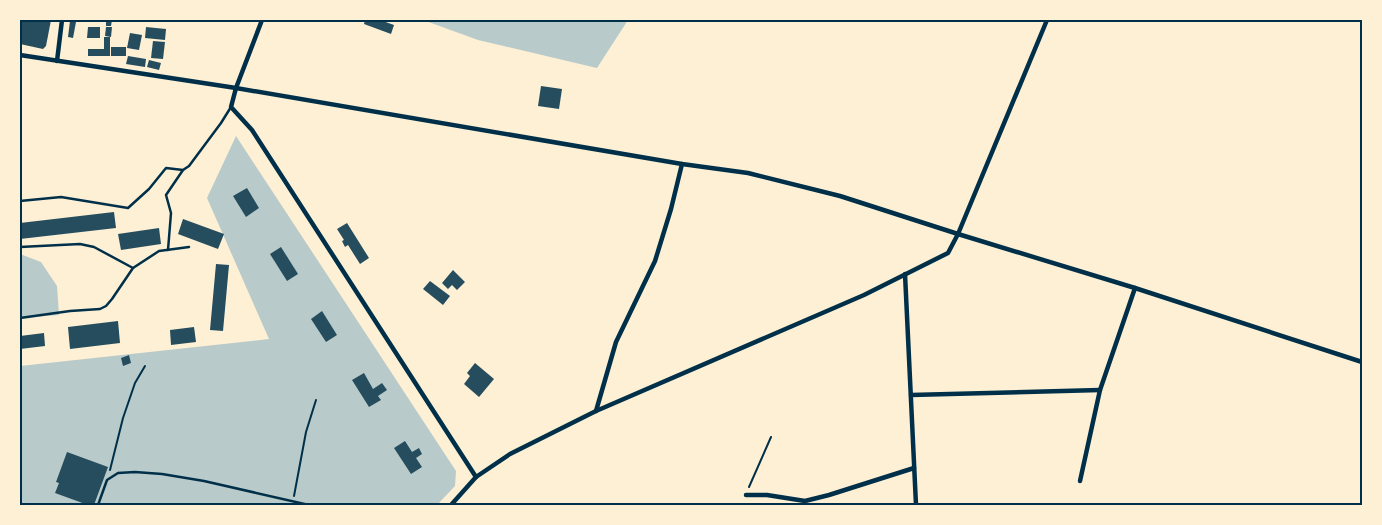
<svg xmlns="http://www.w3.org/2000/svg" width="1382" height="525" font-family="Cabin,sans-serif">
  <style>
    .green { fill: #b9caca }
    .building { fill: #264d5e }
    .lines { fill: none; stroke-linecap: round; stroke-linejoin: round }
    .path { stroke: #003049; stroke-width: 2 }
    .service { stroke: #003049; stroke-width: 2.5 }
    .minor { stroke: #003049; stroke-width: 4.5 }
    .neatline { fill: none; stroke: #003049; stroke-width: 2 }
  </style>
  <rect width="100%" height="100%" fill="#fdf0d5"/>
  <!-- green -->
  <g class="green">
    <polygon points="423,20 628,20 597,68 478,40"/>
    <polygon points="236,136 456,471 455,486 437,505 20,505 20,366 269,339 207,198"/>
    <polygon points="20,254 41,262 57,286 59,315 20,318"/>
  </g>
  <!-- building -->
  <g class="building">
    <polygon points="20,20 51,20 46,46 43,49 20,44"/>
    <polygon points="106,20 112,20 111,26 106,26"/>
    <polygon points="365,20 380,20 394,25 391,34 364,24"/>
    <polygon points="70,21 76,22 73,38 68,37"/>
    <polygon points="88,27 100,27 100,38 87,38"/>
    <polygon points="106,27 112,27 111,37 105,36"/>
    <polygon points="146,27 166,29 165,40 145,38"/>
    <polygon points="130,33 142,35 139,50 127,48"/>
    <polygon points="104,37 110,37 110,56 88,56 88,49 104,49"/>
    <polygon points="153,41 165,42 163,59 151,58"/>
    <rect x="111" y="47" width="15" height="9"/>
    <polygon points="128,56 146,59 145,67 126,64"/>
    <polygon points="149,60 161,63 159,70 147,67"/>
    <polygon points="541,86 562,89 559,109 538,106"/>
    <polygon points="247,188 259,208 246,217 233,196"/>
    <polygon points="114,212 116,228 20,239 20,223"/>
    <polygon points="183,219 224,234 218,249 178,234"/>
    <polygon points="347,223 369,258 360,264 348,245 345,247 342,241 344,240 337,229"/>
    <polygon points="159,228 161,244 121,250 118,234"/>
    <polygon points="281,247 298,274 287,281 270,254"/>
    <polygon points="216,264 229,265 223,331 210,330"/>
    <polygon points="453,270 465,282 457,290 452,285 448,289 442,283"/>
    <polygon points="430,281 450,296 443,305 423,289"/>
    <polygon points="322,311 337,335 326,342 311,319"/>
    <polygon points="118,321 120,343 70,349 68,327"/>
    <polygon points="194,327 196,342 171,345 170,330"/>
    <polygon points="44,333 45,346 20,349 20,336"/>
    <polygon points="129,355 131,363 123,366 121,358"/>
    <polygon points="475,363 494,379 479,397 464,384 470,376 467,373"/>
    <polygon points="364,373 373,389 382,383 387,390 378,396 381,400 369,407 352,380"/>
    <polygon points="405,441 412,452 419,448 422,454 416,458 422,467 411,474 394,448"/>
    <polygon points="67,452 108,467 94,505 88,505 55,493 59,483 56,482"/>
  </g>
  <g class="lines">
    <!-- path -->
    <g class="path">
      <polyline points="110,470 123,418 135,383 145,366"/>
      <polyline points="749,487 771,437"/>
      <polyline points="294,496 306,432 316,400"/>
    </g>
    <!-- service -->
    <g class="service">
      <polyline points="20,201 61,197 128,208 149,189 166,168 183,170 189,166 221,123 231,107"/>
      <polyline points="20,247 80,244 94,247 133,268"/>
      <polyline points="168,250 171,213 166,195 183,170"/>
      <polyline points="20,318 70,311 100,309 106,306 112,299 133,268 159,251 189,247"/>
      <polyline points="98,505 107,480 118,473 135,472 162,474 204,481 309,505"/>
    </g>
    <!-- minor -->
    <g class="minor">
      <polyline points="262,20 236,88 231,107 252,130 476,477"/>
      <polyline points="20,55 236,88 682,164 748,173 840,196 958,234 1135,288 1362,362"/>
      <polyline points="57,61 62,20"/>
      <polyline points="905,274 916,505"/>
      <polyline points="911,395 1100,390"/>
      <polyline points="596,411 616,342 655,261 671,209 682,164"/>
      <polyline points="1080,481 1100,390 1135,288"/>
      <polyline points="746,495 767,495 805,501 829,495 914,468"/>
      <polyline points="451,505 476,477 510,454 596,411 864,295 948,253 958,234 1047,20"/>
    </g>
  </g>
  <!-- border -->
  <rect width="1382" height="525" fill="none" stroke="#fdf0d5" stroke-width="42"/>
  <rect x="21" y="21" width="1340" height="483" class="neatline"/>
</svg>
